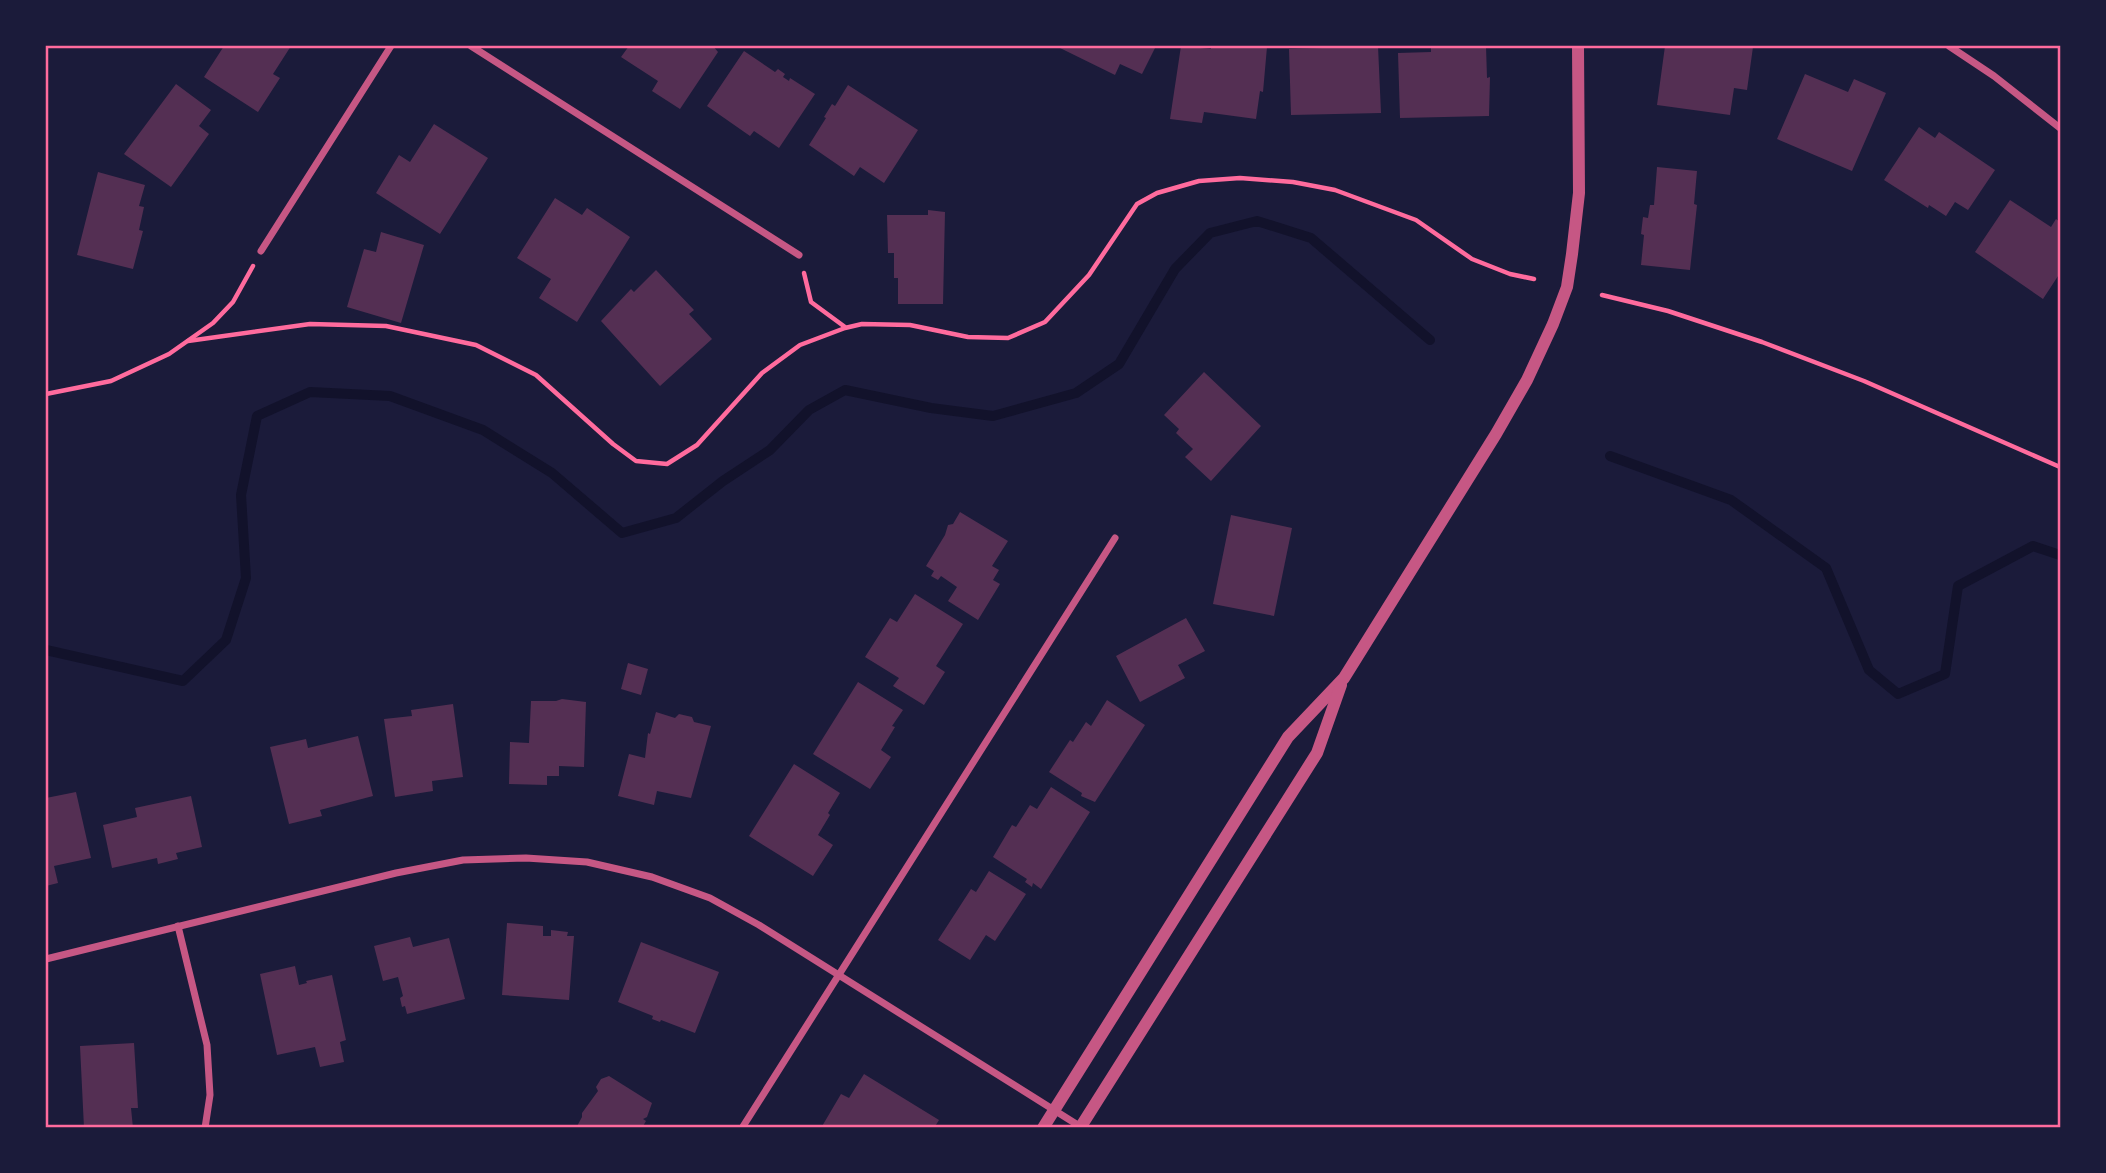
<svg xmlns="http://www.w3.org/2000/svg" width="2106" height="1173" font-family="Roboto,sans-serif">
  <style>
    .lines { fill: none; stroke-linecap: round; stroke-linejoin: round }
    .stream { stroke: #12122b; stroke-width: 10 }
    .building { fill: #542f53 }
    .path { stroke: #ff6b9d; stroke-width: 4.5 }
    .minor { stroke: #c65784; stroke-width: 7 }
    .tertiary { stroke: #c65784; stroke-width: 12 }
    .neatline { fill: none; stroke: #ff6b9d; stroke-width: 2.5 }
  </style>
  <rect width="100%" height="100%" fill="#1b1b3a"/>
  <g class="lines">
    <!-- stream -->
    <g class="stream">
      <polyline points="1610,456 1731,500 1826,568 1869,670 1898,694 1945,674 1958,586 2033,546 2060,555"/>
      <polyline points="46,650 183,681 226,640 246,578 241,495 257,416 310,392 390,396 483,430 552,473 622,533 676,518 723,481 770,450 809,410 845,390 931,408 993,416 1076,393 1119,364 1175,269 1210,233 1257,221 1311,238 1430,340"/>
    </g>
  </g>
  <!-- building -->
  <g class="building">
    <polygon points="224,46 291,46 273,74 280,78 258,112 204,77"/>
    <polygon points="629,46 713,46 718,52 680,109 652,91 658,81 621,57"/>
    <polygon points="1061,46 1156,46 1142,74 1120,64 1115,75 1060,48"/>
    <polygon points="1181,46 1211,49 1211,46 1267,47 1263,92 1260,91 1256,119 1204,112 1202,123 1170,119"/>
    <polygon points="1322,46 1378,46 1381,113 1291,115 1289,49 1322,48"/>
    <polygon points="1431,46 1486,46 1487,78 1490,77 1489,116 1400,118 1398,53 1431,52"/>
    <polygon points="1665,46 1683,48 1683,46 1753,47 1747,90 1734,88 1730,115 1657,105"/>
    <polygon points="744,51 775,72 778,69 785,74 783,77 789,81 790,78 815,94 779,148 754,131 750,136 707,106"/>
    <polygon points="1805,74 1848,92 1854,79 1886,93 1852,171 1777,139"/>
    <polygon points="176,84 211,110 199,126 209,134 171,187 124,154"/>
    <polygon points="848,85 918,130 884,183 860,167 854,176 809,145 826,118 824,117 832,104 835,106"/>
    <polygon points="434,124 488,158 440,234 376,193 399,155 410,162"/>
    <polygon points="1919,127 1935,138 1939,132 1995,170 1968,210 1955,202 1946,216 1929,205 1928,208 1884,180"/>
    <polygon points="1657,167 1697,171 1694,204 1697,205 1690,270 1641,265 1644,235 1641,234 1643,217 1648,218 1650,205 1654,205"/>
    <polygon points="98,172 145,185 139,206 144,207 139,230 143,231 133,269 77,255"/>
    <polygon points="555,198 582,215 587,208 630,237 577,322 539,298 551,279 517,258"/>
    <polygon points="2010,200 2051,227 2056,219 2060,222 2060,273 2043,299 1975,252"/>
    <polygon points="928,210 945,212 943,304 898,304 898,278 894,278 894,253 888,253 887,215 928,215"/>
    <polygon points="381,232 424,245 401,323 347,307 364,249 376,252"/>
    <polygon points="656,270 694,310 689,314 712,339 660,386 601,321 631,289 634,292"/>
    <polygon points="1204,372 1261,426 1211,481 1185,457 1193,449 1176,433 1179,429 1164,415"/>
    <polygon points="960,512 1008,541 992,566 999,570 993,580 1000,584 978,620 948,601 957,587 941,576 938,580 931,576 934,571 926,566 945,535 948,525 953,524"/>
    <polygon points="1231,515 1292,528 1274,616 1213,604"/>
    <polygon points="915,594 963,624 936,666 945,672 924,705 893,686 899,678 865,657 890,618 897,622"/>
    <polygon points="1186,618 1205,651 1178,665 1185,678 1140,702 1116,656"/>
    <polygon points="628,663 648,669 641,695 621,689"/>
    <polygon points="858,682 903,710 892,726 895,727 881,750 891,757 870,789 813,754"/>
    <polygon points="562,699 586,702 584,767 559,766 559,776 547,776 547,785 509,784 510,742 529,743 531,701 556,701"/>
    <polygon points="1107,700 1145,725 1095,802 1081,796 1082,793 1049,772 1070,740 1073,742 1086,722 1091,726"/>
    <polygon points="453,704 463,777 432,781 433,791 395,797 384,719 412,716 411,710"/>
    <polygon points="656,712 675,718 679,714 692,717 694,722 711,726 691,798 657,791 654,805 618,796 629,754 645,758 648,733 650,734"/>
    <polygon points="358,736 373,796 320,810 322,816 289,824 270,747 306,739 308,748"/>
    <polygon points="794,764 840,793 828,813 830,815 818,835 833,845 813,876 749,836"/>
    <polygon points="1051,787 1090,812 1041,889 1033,883 1032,887 1025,882 1027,879 993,857 1012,825 1016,827 1030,805 1037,809"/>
    <polygon points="76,792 91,858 54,866 58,883 46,886 46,798"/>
    <polygon points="191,796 202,847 176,853 178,859 158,864 157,858 112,868 103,825 137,817 135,808"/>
    <polygon points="989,871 1026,894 995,941 986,935 970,960 938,940 971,889 976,892"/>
    <polygon points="507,923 543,926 543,936 551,936 551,930 568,932 567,936 574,936 569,1000 502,995"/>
    <polygon points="410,937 413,947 449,938 465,999 407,1014 405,1006 402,1007 400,998 403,996 398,977 383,981 374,946"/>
    <polygon points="641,942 719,972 695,1033 661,1020 660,1022 652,1019 653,1016 618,1002"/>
    <polygon points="295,966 299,985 307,983 306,981 332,975 346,1040 340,1042 344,1062 320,1067 315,1047 277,1055 260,974"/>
    <polygon points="134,1043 138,1108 131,1108 133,1128 84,1128 80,1046"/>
    <polygon points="864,1074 939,1120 934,1128 821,1128 841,1094 849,1098"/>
    <polygon points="609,1076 652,1103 647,1117 643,1119 646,1121 642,1128 576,1128 582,1117 582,1113 598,1091 596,1087 601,1079"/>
  </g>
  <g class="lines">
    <!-- path -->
    <g class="path">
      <polyline points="804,273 811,302 845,327"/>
      <polyline points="1602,295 1668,311 1762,342 1864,381 2060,467"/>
      <polyline points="188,341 310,324 386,326 476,345 536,375 613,444 636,461 667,464 697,445 762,373 800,345 845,328 862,324 910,325 968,337 1008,338 1045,322 1089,275 1137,204 1157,193 1199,181 1240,178 1293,182 1335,190 1416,220 1472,259 1510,274 1534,279"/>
      <polyline points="46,394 111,381 169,354 213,323 233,302 253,266"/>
    </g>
    <!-- minor -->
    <g class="minor">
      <polyline points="471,46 799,255"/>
      <polyline points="1949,46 1994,76 2060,128"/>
      <polyline points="261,251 391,46"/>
      <polyline points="178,926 207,1045 210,1095 205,1128"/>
      <polyline points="46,959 396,873 463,860 526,858 587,862 652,877 710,898 759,925 1081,1127"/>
      <polyline points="742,1128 1115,538"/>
    </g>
    <!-- tertiary -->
    <g class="tertiary">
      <polyline points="1043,1128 1288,737 1344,678 1496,434 1527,380 1553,324 1567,287 1572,254 1579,193 1578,46"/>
      <polyline points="1080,1128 1317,753 1341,685"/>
    </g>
  </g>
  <!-- border -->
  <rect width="2106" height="1173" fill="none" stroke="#1b1b3a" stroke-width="94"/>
  <rect x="47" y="47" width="2012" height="1079" class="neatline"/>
</svg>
